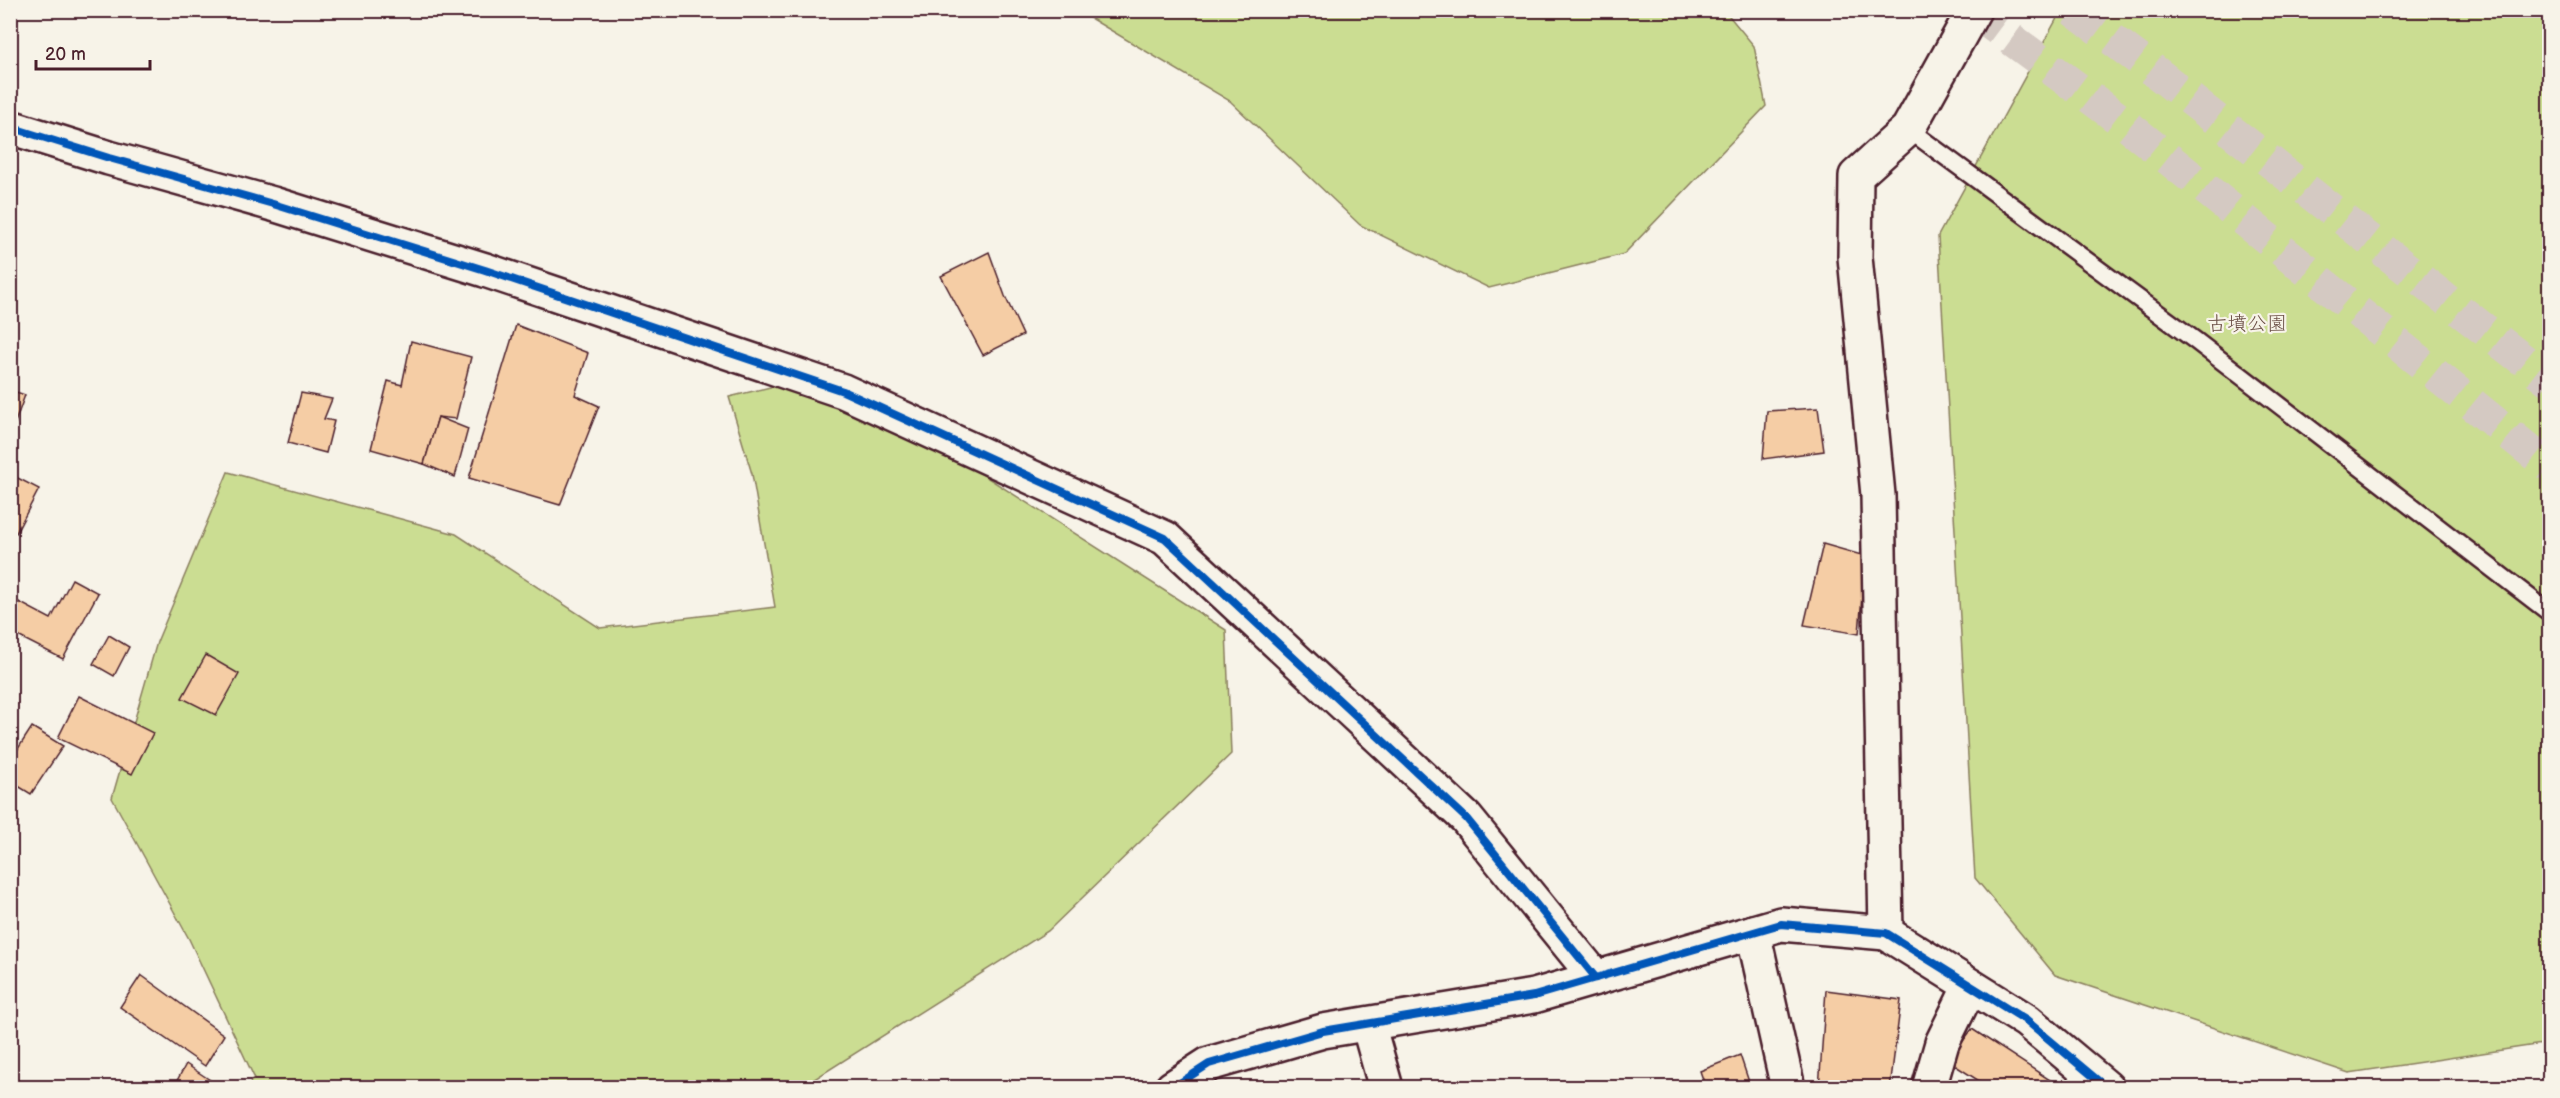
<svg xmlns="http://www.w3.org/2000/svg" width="2560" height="1098" font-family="'Balsamiq Sans','Klee One',sans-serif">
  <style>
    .green { fill: #cbdd92; stroke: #8a7e5e; stroke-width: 1.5 }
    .building { fill: #f5cda5; stroke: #4a1f2b; stroke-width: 1.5 }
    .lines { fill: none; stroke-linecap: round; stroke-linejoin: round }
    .motorway-tunnel { stroke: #d4c9c2; stroke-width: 33; stroke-dasharray: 33 16; stroke-linecap: butt }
    .service-casing { stroke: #4a1f2b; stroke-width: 21 }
    .minor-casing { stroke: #4a1f2b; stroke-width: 38 }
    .service { stroke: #f7f3e8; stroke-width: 16 }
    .minor { stroke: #f7f3e8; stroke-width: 33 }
    .cycleway-casing { stroke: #f7f3e8; stroke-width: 11 }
    .cycleway { stroke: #0057b8; stroke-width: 8 }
    .labels { text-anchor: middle; stroke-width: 4.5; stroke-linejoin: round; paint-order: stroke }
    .park-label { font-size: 20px; fill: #6a4e45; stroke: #f7f3e8 }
  </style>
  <rect width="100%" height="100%" fill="#f7f3e8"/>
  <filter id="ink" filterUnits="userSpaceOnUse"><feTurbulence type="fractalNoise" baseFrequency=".0167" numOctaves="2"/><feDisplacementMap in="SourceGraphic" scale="12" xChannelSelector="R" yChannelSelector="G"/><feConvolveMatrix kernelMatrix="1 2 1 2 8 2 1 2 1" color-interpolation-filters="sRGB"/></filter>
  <g filter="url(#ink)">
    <!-- green -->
    <g class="green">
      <polygon points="1073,11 1725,11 1754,46 1766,106 1624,254 1489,288 1360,225 1230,101 1085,15"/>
      <polygon points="2061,11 2549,11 2549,1043 2349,1073 2055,975 1975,878 1938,236"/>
      <polygon points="815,376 927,439 1226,630 1231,754 1048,931 802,1087 247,1087 254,1077 189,939 112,798 157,642 228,472 456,534 600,628 775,607 752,474 729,397"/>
    </g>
    <!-- building -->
    <g class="building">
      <polygon points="989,252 1005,296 1023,335 983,355 941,276"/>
      <polygon points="516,325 588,353 575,395 599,406 560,505 469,478"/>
      <polygon points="411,341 471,357 456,419 438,417 424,464 371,449 388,381 402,385"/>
      <polygon points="10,390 25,395 10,436"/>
      <polygon points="301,393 332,399 324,419 334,421 326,453 288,443"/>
      <polygon points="1818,408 1824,451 1763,459 1767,411"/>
      <polygon points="438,417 468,429 455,477 424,464"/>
      <polygon points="10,474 39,489 16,533 10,530"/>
      <polygon points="1823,544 1865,556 1859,634 1804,625"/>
      <polygon points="72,579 98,593 63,659 10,632 10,613 17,601 51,619"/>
      <polygon points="109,635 129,647 114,676 93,664"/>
      <polygon points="206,655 239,674 216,715 182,698"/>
      <polygon points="79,696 153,733 132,774 58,738"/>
      <polygon points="32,727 63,746 31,794 10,781 10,761"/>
      <polygon points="141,975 224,1035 205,1066 120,1007"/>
      <polygon points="1826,990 1901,1000 1890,1088 1819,1088"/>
      <polygon points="1972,1029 2059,1086 2059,1088 1990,1088 1948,1061"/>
      <polygon points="1740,1055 1749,1082 1733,1088 1706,1088 1700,1071"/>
      <polygon points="186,1064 222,1088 173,1088"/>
    </g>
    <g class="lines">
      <!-- motorway-tunnel -->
      <g class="motorway-tunnel">
        <polyline points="1972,10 2123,122 2550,467"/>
        <polyline points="2073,10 2157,73 2550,381"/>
      </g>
      <!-- service casing -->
      <g class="service-casing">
        <polyline id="service" points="1908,129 2196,341 2550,613"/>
      </g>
      <!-- minor casing -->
      <g class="minor-casing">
        <g id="minor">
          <polyline points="10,127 109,158 273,204 485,270 843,391 1165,538 1466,818 1596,978"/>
          <polyline points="1753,932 1788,1088"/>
          <polyline points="1886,933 1878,495 1855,257 1856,176 1908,129 1974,10"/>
          <polyline points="1368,1024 1386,1088"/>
          <polyline points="1172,1088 1209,1064 1323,1031 1534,996 1781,924 1886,933 2027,1021 2107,1088"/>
          <polyline points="1929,1088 1942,1043 1970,986"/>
        </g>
      </g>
      <!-- service -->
      <use href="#service" class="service"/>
      <!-- minor -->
      <use href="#minor" class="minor"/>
      <!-- cycleway casing -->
      <g class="cycleway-casing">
        <g id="cycleway">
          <polyline points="10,127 109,158 273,204 485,270 843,391 1165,538 1466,818 1596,978"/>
          <polyline points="1172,1088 1209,1064 1323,1031 1534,996 1781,924 1886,933 2027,1021 2107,1088"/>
        </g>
      </g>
      <!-- cycleway -->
      <use href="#cycleway" class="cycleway"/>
    </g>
  </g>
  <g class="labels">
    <!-- park labels -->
    <g class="park-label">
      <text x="2247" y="330">古墳公園</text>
    </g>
  </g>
  <!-- margin -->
  <rect width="2560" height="1098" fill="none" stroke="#f7f3e8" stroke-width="36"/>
  <rect x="18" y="18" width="2524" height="1062" fill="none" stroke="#4a1f2b" stroke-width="2" filter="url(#ink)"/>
  <!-- scale -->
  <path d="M36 60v9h114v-9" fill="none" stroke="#4a1f2b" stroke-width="3"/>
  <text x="45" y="60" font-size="18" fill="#4a1f2b" stroke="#f7f3e8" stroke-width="4.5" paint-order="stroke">20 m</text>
</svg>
